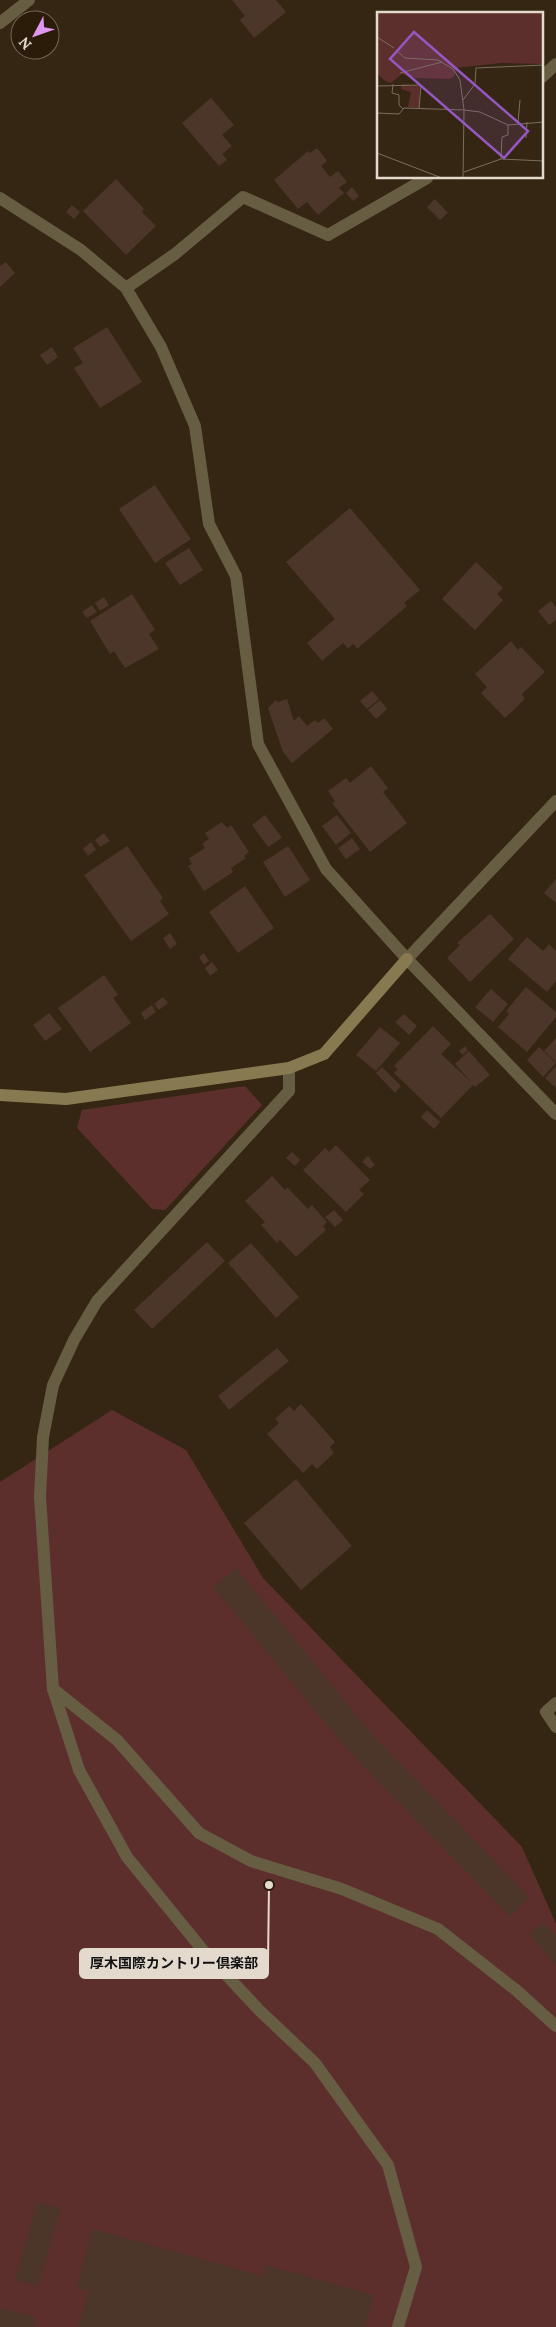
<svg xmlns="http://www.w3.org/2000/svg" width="556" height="2327" font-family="Lora,'Noto Sans JP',serif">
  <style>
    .green { fill: #5d2f2c }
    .building { fill: #4c3529 }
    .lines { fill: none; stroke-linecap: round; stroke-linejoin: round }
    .lane { stroke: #665d43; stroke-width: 12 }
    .street { stroke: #665d43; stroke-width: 12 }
    .secondary { stroke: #887a50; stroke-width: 12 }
    .inset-road { fill: none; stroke: #7b6e5d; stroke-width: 1 }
    .view { fill: #9557c2; fill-opacity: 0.15; stroke: #9557c2; stroke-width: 2.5 }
    .inset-edge { fill: none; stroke: #e3d9cd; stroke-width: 2.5 }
    .leader { fill: none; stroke: #e3d9cd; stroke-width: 2 }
    .callout-dot { fill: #e3d9cd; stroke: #2b1c0a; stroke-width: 2 }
    .callout { fill: #e3d9cd; stroke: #e3d9cd; stroke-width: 2 }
    .callout-label { font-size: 14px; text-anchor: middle; font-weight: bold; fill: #111 }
  </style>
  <rect width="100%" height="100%" fill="#352613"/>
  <!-- green -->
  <g class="green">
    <polygon points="245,1086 262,1105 165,1210 152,1209 77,1128 82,1110"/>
    <polygon points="112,1410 186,1450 263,1578 522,1847 556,1924 556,2327 0,2327 0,1482"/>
  </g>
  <!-- building -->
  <g class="building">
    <polygon points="232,0 276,0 286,12 254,38 240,20 245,16"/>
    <polygon points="211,98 234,125 222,135 232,146 222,154 227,160 219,166 182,123"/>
    <polygon points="317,148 327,161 321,166 330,177 338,171 347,182 339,188 344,193 318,215 307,202 298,209 274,180 308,151 310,153"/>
    <polygon points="116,179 144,209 142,212 156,226 126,255 83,211"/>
    <polygon points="352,187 359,196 353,201 346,193"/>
    <polygon points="435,199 448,213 440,220 427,207"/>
    <polygon points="72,205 80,212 74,219 66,212"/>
    <polygon points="6,262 15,273 0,287 0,266"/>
    <polygon points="107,327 142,382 100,408 74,368 83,363 73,348"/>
    <polygon points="52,347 58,357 47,365 40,355"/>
    <polygon points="155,485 191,539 155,563 119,509"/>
    <polygon points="350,508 420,590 404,603 407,606 357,649 354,644 348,648 343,643 322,661 307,643 335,619 286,562"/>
    <polygon points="189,548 203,570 180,585 165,563"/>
    <polygon points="476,562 503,588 497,594 503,600 475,630 442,599"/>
    <polygon points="132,594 155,630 149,634 159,649 125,668 114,651 110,654 90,621"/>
    <polygon points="104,597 109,605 100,611 95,603"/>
    <polygon points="551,601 556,607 556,620 549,625 538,611"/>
    <polygon points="92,605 97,612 87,618 82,612"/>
    <polygon points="511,641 518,650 521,647 545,672 522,694 525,699 505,718 481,693 487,687 475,674"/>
    <polygon points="372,691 379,699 367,709 360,701"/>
    <polygon points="287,699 294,721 299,716 307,726 315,720 318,723 324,718 333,729 292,763 283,752 268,708 276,700 278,702"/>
    <polygon points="380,700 387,709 376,719 368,710"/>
    <polygon points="371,766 388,788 383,792 407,823 370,852 332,803 335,801 328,791 346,778 350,783"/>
    <polygon points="265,815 282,838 268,847 252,825"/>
    <polygon points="337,815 351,833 336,845 322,826"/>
    <polygon points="222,822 227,828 231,825 249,852 244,856 246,858 231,868 233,872 204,891 188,866 192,864 189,858 205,848 202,844 209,839 205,833"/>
    <polygon points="104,833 110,841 100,847 95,840"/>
    <polygon points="352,838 360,849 346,859 338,848"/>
    <polygon points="91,842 96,850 88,856 83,849"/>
    <polygon points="127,846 163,898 160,901 169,914 131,941 84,875"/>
    <polygon points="288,846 310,880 285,897 263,862"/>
    <polygon points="556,879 556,903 544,893"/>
    <polygon points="245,886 274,928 238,953 209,912"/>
    <polygon points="490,914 514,939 470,982 447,958 460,945 457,943"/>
    <polygon points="170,933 177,944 170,949 163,938"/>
    <polygon points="527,937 543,951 549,944 556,951 556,981 547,992 508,959"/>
    <polygon points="204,953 209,961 204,965 199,957"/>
    <polygon points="212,962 218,970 210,976 205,968"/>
    <polygon points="104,975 118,995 113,998 131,1023 90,1052 58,1008"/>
    <polygon points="526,987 556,1012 556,1017 527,1052 498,1027 509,1014 506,1011"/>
    <polygon points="491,989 508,1004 493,1022 475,1007"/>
    <polygon points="163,997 168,1003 159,1010 154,1004"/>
    <polygon points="152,1005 156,1012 145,1020 141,1013"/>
    <polygon points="49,1013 62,1029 45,1041 33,1025"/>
    <polygon points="404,1014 417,1026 409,1035 395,1022"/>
    <polygon points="433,1026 451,1044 441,1054 471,1082 455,1064 469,1051 490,1075 475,1087 473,1085 441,1118 394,1073 398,1069 394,1066"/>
    <polygon points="380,1027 400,1043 376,1071 356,1055"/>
    <polygon points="556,1038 556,1062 544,1051"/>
    <polygon points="465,1046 468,1050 463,1055 459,1051"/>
    <polygon points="539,1047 556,1063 543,1077 527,1060"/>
    <polygon points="556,1066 556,1088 545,1078"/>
    <polygon points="382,1067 401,1086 395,1093 376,1073"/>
    <polygon points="427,1110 440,1122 434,1129 421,1117"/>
    <polygon points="336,1145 370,1180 359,1190 364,1194 346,1212 303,1170 325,1148 329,1152"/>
    <polygon points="292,1152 300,1160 295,1166 286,1158"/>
    <polygon points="368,1156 375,1165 370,1169 362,1162"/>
    <polygon points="272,1176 285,1190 287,1187 308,1209 312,1205 327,1222 323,1226 326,1230 296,1257 280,1240 277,1243 261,1225 265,1222 245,1201"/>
    <polygon points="334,1210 343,1220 335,1227 325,1217"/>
    <polygon points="207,1242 225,1261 152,1329 134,1310"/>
    <polygon points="251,1243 299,1297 276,1318 228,1263"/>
    <polygon points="277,1348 289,1361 229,1410 218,1396"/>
    <polygon points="301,1404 335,1442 330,1447 334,1453 317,1469 312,1464 303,1473 267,1434 279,1423 275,1419 289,1406 294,1411"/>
    <polygon points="296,1479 352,1546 301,1590 244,1523"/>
    <polygon points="236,1568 371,1733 529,1897 510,1917 346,1748 213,1587"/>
    <polygon points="543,1922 556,1936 556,1965 529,1935"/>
    <polygon points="37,2202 61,2208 38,2286 15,2280"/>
    <polygon points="93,2229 263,2276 266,2265 374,2295 365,2327 78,2327 88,2291 76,2288"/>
    <polygon points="0,2308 36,2317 33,2327 0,2327"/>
  </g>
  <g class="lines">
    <!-- lane -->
    <g class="lane">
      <polyline points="0,23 29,0"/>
      <polyline points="53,1689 79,1770 127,1857 202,1949 259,2010 315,2063 388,2165 416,2267 398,2327"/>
      <polyline points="53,1689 117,1740 199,1833 251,1861 342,1889 438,1929 516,1990 556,2026"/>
    </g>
    <!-- street -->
    <g class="street">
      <polyline points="542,77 556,64"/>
      <polyline points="0,198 81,250 126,288 161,347 195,426 209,524 236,576 258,744 326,869 407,959"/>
      <polyline points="126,288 175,254 243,197 328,235 427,178"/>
      <polyline points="556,801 407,959 556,1114"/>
      <polyline points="53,1689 40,1497 43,1437 53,1385 74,1340 97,1301 289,1091 289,1068"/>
      <polyline points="556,1703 546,1712 556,1727"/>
    </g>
    <!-- secondary -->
    <polyline class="secondary" points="0,1095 66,1099 289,1068 324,1054 407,959"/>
  </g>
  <!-- overview -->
  <g transform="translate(377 12)">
    <rect width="166" height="166" fill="#352613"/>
    <path d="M0,0h166v52l-42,-1 -45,5 -2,9 -5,2 -34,-1 -13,-4 -11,9 -6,-2 -8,-8zM25,72l18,2 -1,22 -11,-1 3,-15 -10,-3z" fill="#5d2f2c"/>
    <path class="inset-road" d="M0,25l17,11M20,39l8,7 33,2 15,9 7,11 4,30 16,2 28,13 36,-3M23,61l42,-11M16,72l-1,9 7,2v10l4,4M0,74l44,-1 -2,24M86,88l12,-16 1,-16 68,-3M0,101l22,1 5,-6 60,2 -1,68M141,111l2,-23M149,126l1,-16M0,141l65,25M124,147l1,-22 6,-2v-10M87,160l37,-13 43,2"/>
    <path class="view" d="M37,20l114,99 -24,27 -114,-99z"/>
    <rect width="166" height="166" class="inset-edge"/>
  </g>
  <!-- callouts -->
  <path class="leader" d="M269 1885L268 1963"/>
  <circle class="callout-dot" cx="269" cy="1885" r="5"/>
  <rect class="callout" x="80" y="1949" width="188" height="29" rx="5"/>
  <g class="callout-label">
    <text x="174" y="1968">厚木国際カントリー倶楽部</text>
  </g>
  <!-- north arrow -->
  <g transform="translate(35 35) rotate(229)"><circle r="24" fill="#2b1c0a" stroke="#756858"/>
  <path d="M0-4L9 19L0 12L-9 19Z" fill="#de98f2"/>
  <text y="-8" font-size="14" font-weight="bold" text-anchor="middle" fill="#e3d9cd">N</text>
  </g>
</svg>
